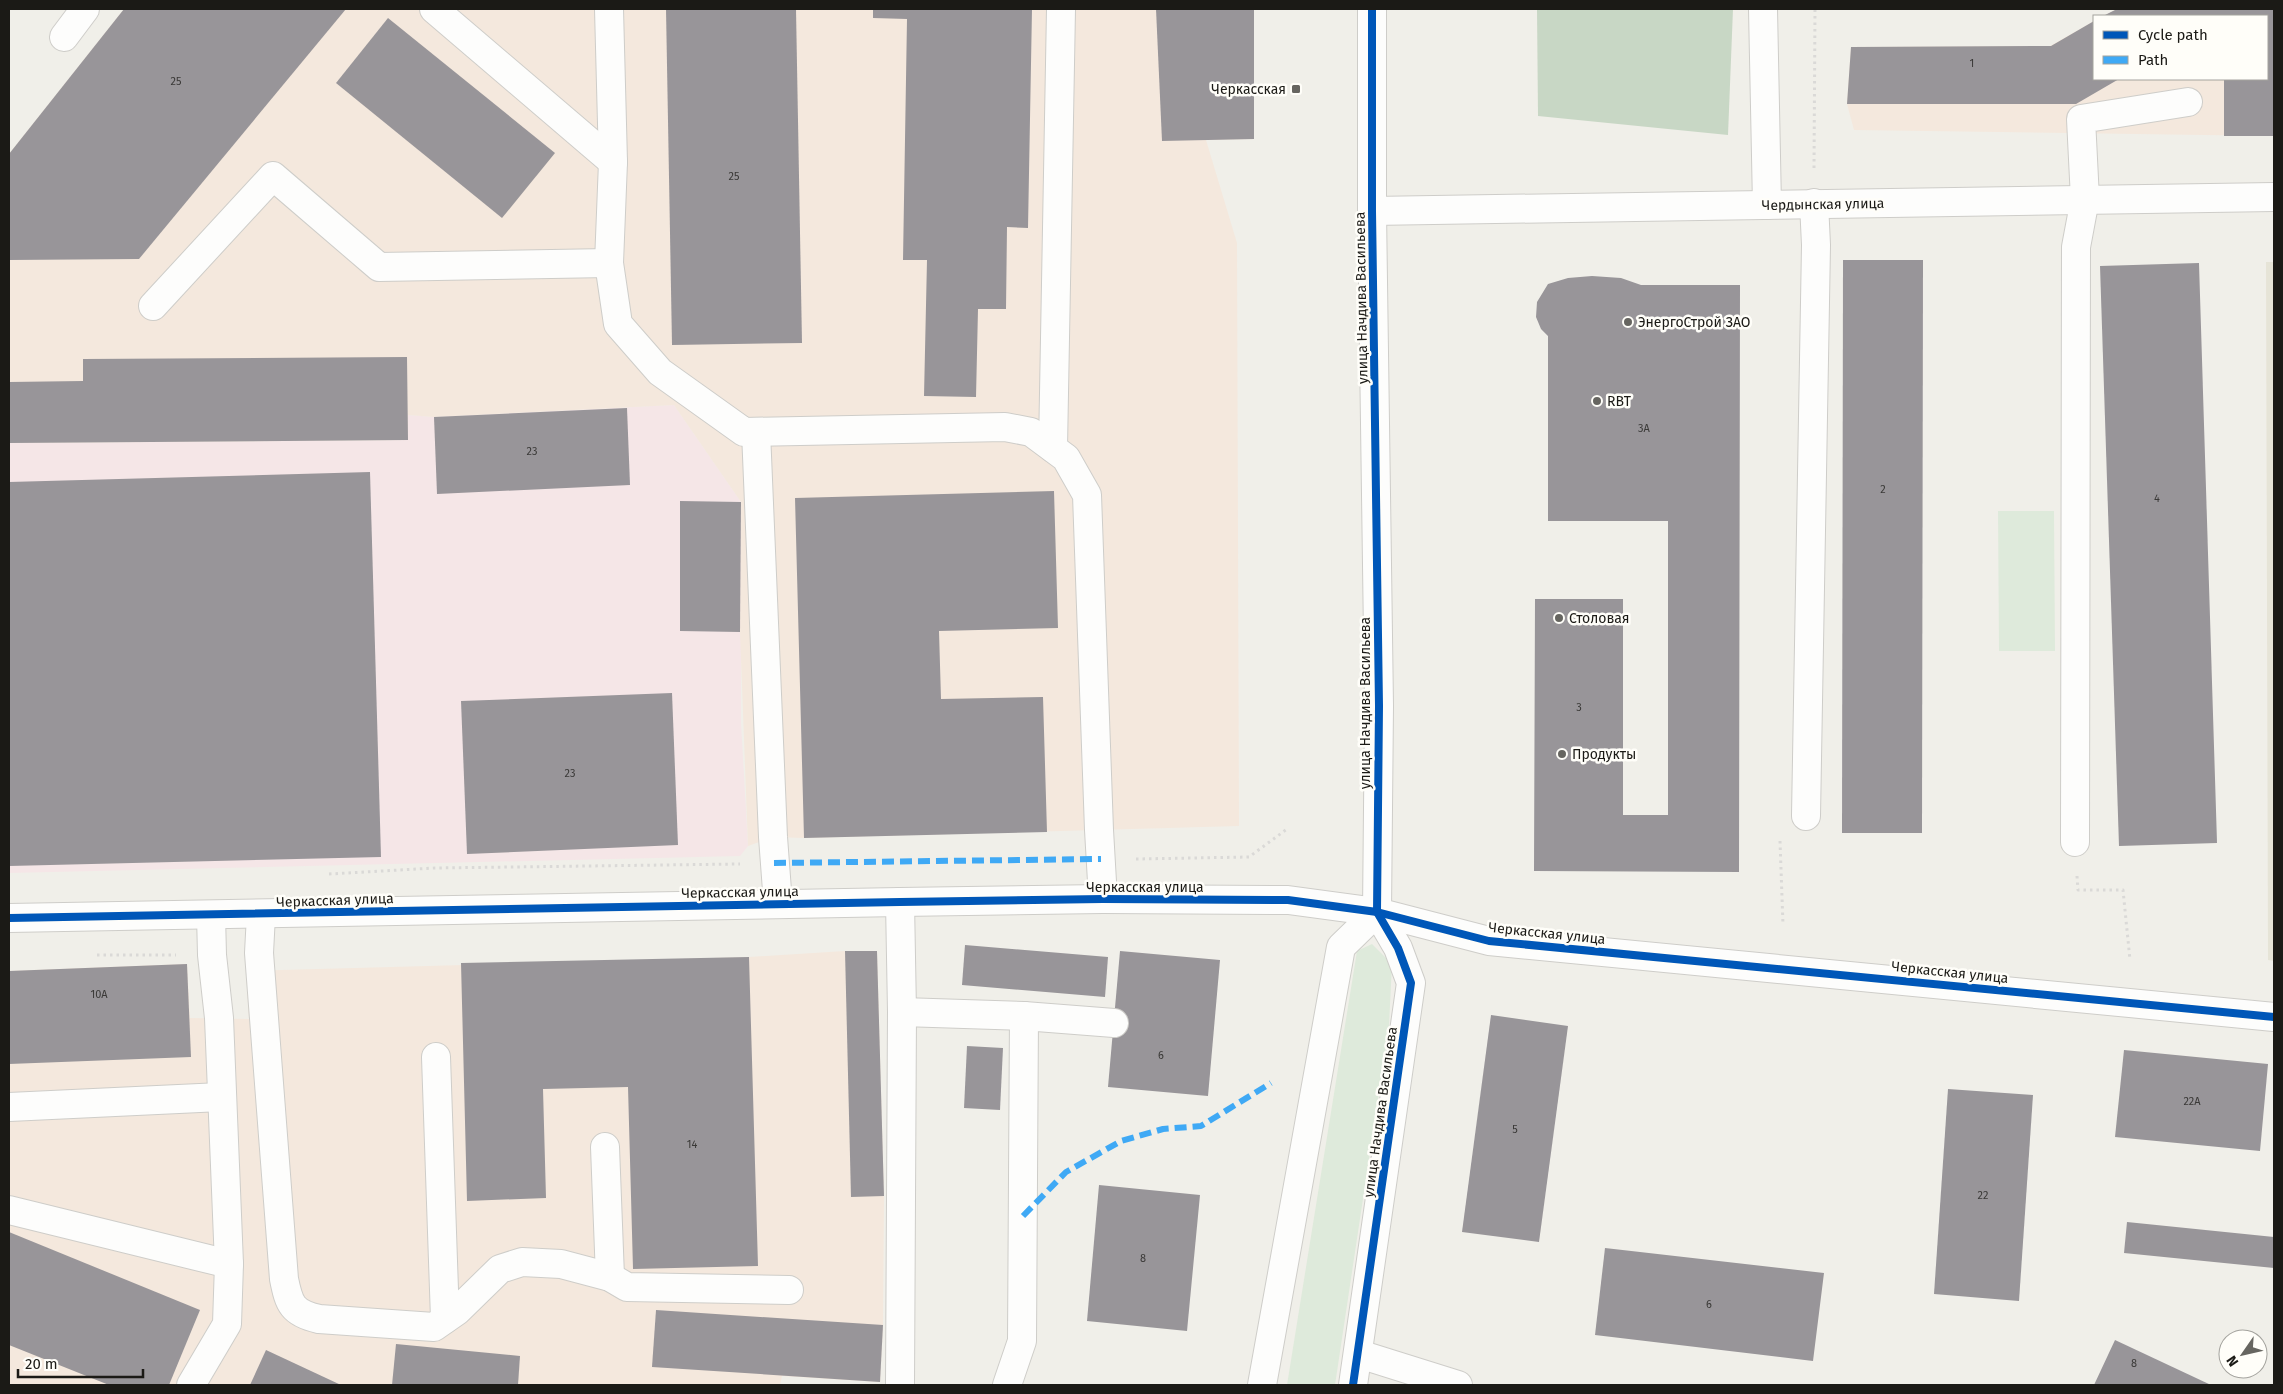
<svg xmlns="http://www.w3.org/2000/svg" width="2283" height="1394" font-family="'Fira Sans',sans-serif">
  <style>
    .commercial { fill: #f5e6e7 }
    .industrial { fill: #f4e8dd }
    .built { fill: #e6e4d7 }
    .green { fill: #deeadb }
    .forest { fill: #c8d7c5 }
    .building { fill: #989599 }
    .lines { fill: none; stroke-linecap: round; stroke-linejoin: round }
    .minor-casing { stroke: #cecdc9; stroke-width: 30 }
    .path { stroke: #dad9d7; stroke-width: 3; stroke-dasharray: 2.5 4; stroke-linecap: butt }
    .minor { stroke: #fdfdfc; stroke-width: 28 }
    .quiet { stroke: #3fa9f5; stroke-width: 6; stroke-dasharray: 12 6; stroke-linecap: butt }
    .cycleway-casing { stroke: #fffef9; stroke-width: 11 }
    .cycleway { stroke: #0057b8; stroke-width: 8 }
    .poi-dot { fill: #666560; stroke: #fffef9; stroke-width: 2 }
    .labels { text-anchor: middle; stroke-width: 5; stroke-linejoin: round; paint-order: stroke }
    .number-label { font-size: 11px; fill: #3a3937 }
    .poi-label { font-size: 14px; fill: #1b1a16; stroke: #fffef9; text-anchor: start }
    .street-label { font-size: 14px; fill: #1b1a16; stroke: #fffef9 }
  </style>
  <rect width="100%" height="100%" fill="#f0efe9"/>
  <!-- commercial -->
  <polygon class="commercial" points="674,405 741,502 741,723 748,846 740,856 9,873 9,443 408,440 407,415 434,417"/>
  <!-- industrial -->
  <g class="industrial">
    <polygon points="124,9 1254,9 1254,139 1206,140 1237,243 1239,826 804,838 773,837 748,846 740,632 741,502 674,405 434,417 408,415 408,440 9,443 9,154"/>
    <polygon points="2117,9 2274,9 2274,136 1854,130 1847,104 1851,47 2050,46 2094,21 2094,79 2267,79 2267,16 2103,16"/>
    <polygon points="845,951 877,951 884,1196 883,1325 880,1382 782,1376 780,1385 9,1385 9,971 187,964 190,1018 249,1019 246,971 749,957"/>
  </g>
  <!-- built -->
  <polygon class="built" points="2266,262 2274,262 2274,961 2268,960"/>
  <!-- green -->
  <g class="green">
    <polygon points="1998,511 2054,511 2055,651 1999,651"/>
    <polygon points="1372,944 1392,964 1389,1026 1335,1385 1287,1385 1357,951"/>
  </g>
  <!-- forest -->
  <polygon class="forest" points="1537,9 1733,9 1728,135 1538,116"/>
  <!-- building -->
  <g class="building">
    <polygon points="124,9 346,9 139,259 9,260 9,154"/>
    <polygon points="666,9 796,9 802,343 672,345"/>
    <polygon points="873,9 1032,9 1028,228 1007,227 1006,309 978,309 976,397 924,396 927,260 903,260 907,19 873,18"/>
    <polygon points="1156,9 1254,9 1254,139 1162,141"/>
    <polygon points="2117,9 2274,9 2274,136 2224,136 2224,79 2267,79 2267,16 2103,16"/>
    <polygon points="388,18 555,153 502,218 336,83"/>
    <polygon points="2094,21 2094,79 2119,79 2076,104 1847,104 1851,47 2051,46"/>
    <polygon points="1843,260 1923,260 1922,833 1842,833"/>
    <polygon points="2199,263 2217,843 2119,846 2100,266"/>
    <polygon points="1592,276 1621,278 1641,285 1740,285 1739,872 1534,871 1535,599 1623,599 1623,815 1668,815 1668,521 1548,521 1548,336 1541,329 1536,317 1537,302 1548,284 1568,278"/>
    <polygon points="407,357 408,440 9,443 9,382 83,381 83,359"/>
    <polygon points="627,408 630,485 437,494 434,417"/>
    <polygon points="370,472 381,857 9,866 9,482"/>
    <polygon points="1054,491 1058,628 939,631 941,699 1043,697 1047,832 804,838 795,498"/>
    <polygon points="680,501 741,502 740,632 680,631"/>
    <polygon points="672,693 678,845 467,854 461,701"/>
    <polygon points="965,945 1108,957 1105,997 962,985"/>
    <polygon points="845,951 877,951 884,1196 851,1197"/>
    <polygon points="1120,951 1220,960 1208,1096 1108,1087"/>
    <polygon points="749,957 758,1266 633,1269 628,1087 543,1089 546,1198 467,1201 461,963"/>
    <polygon points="187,964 191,1057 9,1064 9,971"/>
    <polygon points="1491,1015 1568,1026 1539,1242 1462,1232"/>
    <polygon points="967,1046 1003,1048 1000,1110 964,1108"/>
    <polygon points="2124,1050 2268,1064 2260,1151 2115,1137"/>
    <polygon points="1948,1089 2033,1095 2019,1301 1934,1294"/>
    <polygon points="1099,1185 1200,1195 1187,1331 1087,1321"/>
    <polygon points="2127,1222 2274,1237 2274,1268 2124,1253"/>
    <polygon points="9,1232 200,1310 169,1385 109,1385 9,1345"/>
    <polygon points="1605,1248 1824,1273 1813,1361 1595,1335"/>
    <polygon points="656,1310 883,1325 880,1382 652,1367"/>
    <polygon points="2115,1340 2211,1385 2094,1385"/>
    <polygon points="396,1344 520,1356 518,1385 392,1385"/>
    <polygon points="266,1350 341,1385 250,1385"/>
  </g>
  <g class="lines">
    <!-- minor casing -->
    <g class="minor-casing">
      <g id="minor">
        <polyline points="434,9 613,162"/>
        <polyline points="609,9 613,162 609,263 618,324 660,372 744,432 1005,427 1031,432 1066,458 1087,495 1099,830 1103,899"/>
        <polyline points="1763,9 1767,205"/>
        <polyline points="64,37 85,9"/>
        <polyline points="1372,211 2274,197"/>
        <polyline points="153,306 273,176 379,267 609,263"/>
        <polyline points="756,432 773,837 778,904"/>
        <polyline points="1053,448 1061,9"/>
        <polyline points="1806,816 1816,245 1814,203"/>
        <polyline points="2075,842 2076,247 2085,199 2081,119 2188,102"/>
        <polyline points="900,902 902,1012 900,1385"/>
        <path d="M261,915l-2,38 25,326c5,25 8,34 35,40l115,8 23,-16 43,-42 22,-7 39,2 49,13 17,10 162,3"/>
        <polyline points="9,918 900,902 1103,899 1288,900 1377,912 1489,941 2274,1017"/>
        <polyline points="902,1012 1024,1016 1022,1341 1007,1385"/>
        <polyline points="1024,1016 1114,1023"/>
        <polyline points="436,1057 445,1319"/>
        <polyline points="9,1107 221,1097"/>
        <polyline points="605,1147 610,1277"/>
        <polyline points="9,1210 229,1264"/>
        <polyline points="1359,1354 1458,1385"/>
        <polyline points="191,1385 227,1324 229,1264 219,1018 212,955 211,915"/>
        <polyline points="1262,1385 1341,947 1377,912"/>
        <polyline points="1353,1385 1411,983 1398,948 1377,912 1379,706 1372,211 1372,9"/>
      </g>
    </g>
    <!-- path -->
    <g class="path">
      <polyline points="1814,168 1815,9"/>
      <polyline points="1780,841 1783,925"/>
      <polyline points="1136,859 1249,857 1287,829"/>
      <polyline points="329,874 435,868 740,864"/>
      <polyline points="2077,876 2078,890 2123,890 2130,960"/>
      <polyline points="97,955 176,955"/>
    </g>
    <!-- minor -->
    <use href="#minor" class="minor"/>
    <!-- quiet -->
    <g class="quiet">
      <polyline points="774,863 1101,859"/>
      <polyline points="1023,1216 1066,1172 1121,1141 1163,1129 1201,1126 1271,1083"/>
    </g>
    <!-- cycleway casing -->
    <g class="cycleway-casing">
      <g id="cycleway">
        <polyline points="9,918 900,902 1103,899 1288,900 1377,912 1489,941 2274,1017"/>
        <polyline points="1353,1385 1411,983 1398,948 1377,912 1379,706 1372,211 1372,9"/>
      </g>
    </g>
    <!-- cycleway -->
    <use href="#cycleway" class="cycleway"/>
  </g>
  <!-- markers -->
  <g class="poi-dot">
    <rect x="1291" y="84" width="10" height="10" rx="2.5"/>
    <circle cx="1628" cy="322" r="5"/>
    <circle cx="1597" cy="401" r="5"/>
    <circle cx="1559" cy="618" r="5"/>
    <circle cx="1562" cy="754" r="5"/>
  </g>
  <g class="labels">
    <!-- number labels -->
    <g class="number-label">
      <text x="1972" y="67">1</text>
      <text x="176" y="85">25</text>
      <text x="734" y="180">25</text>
      <text x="1644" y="432">3А</text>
      <text x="532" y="455">23</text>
      <text x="1883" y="493">2</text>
      <text x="2157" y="502">4</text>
      <text x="1579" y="711">3</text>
      <text x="570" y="777">23</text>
      <text x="99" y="998">10А</text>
      <text x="1161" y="1059">6</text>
      <text x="2192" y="1105">22А</text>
      <text x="1515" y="1133">5</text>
      <text x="692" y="1148">14</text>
      <text x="1983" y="1199">22</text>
      <text x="1143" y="1262">8</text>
      <text x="1709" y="1308">6</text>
      <text x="2134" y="1367">8</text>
    </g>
    <!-- poi labels -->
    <g class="poi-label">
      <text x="1286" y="94" text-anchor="end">Черкасская</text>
      <text x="1638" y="327">ЭнергоСтрой ЗАО</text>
      <text x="1607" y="406">RBT</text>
      <text x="1569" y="623">Столовая</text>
      <text x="1572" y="759">Продукты</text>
    </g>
    <!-- street labels -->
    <g class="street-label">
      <text transform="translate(1823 204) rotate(-1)" y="5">Чердынская улица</text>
      <text transform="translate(1361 298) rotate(-91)" y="5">улица Начдива Васильева</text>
      <text transform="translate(1365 703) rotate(-90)" y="5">улица Начдива Васильева</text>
      <text x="1145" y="892">Черкасская улица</text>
      <text transform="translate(740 892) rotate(-1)" y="5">Черкасская улица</text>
      <text transform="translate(335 900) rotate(-2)" y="5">Черкасская улица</text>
      <text transform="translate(1547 933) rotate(6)" y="5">Черкасская улица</text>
      <text transform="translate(1950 972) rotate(6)" y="5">Черкасская улица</text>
      <text transform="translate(1380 1112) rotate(-82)" y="5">улица Начдива Васильева</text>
    </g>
  </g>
  <!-- border -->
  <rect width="2283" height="1394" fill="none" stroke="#1b1a16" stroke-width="20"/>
  <!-- legend -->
  <rect x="2093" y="15" width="175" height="65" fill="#fffef9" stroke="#a4a39e"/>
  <rect x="2103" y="31" width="25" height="8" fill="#0057b8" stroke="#a4a39e"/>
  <text x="2138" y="40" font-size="15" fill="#1b1a16">Cycle path</text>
  <rect x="2103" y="56" width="25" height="8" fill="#3fa9f5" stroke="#a4a39e"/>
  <text x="2138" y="65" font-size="15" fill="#1b1a16">Path</text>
  <!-- north arrow -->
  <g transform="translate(2243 1354) rotate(236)"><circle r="24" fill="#fffef9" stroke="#a4a39e"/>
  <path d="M0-4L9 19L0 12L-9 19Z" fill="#666560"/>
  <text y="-8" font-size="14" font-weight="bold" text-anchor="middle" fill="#1b1a16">N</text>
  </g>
  <!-- scale -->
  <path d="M18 1369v8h125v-8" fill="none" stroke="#1b1a16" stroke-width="2.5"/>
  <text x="25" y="1369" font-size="15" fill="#1b1a16" stroke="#fffef9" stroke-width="4" paint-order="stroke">20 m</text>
</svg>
